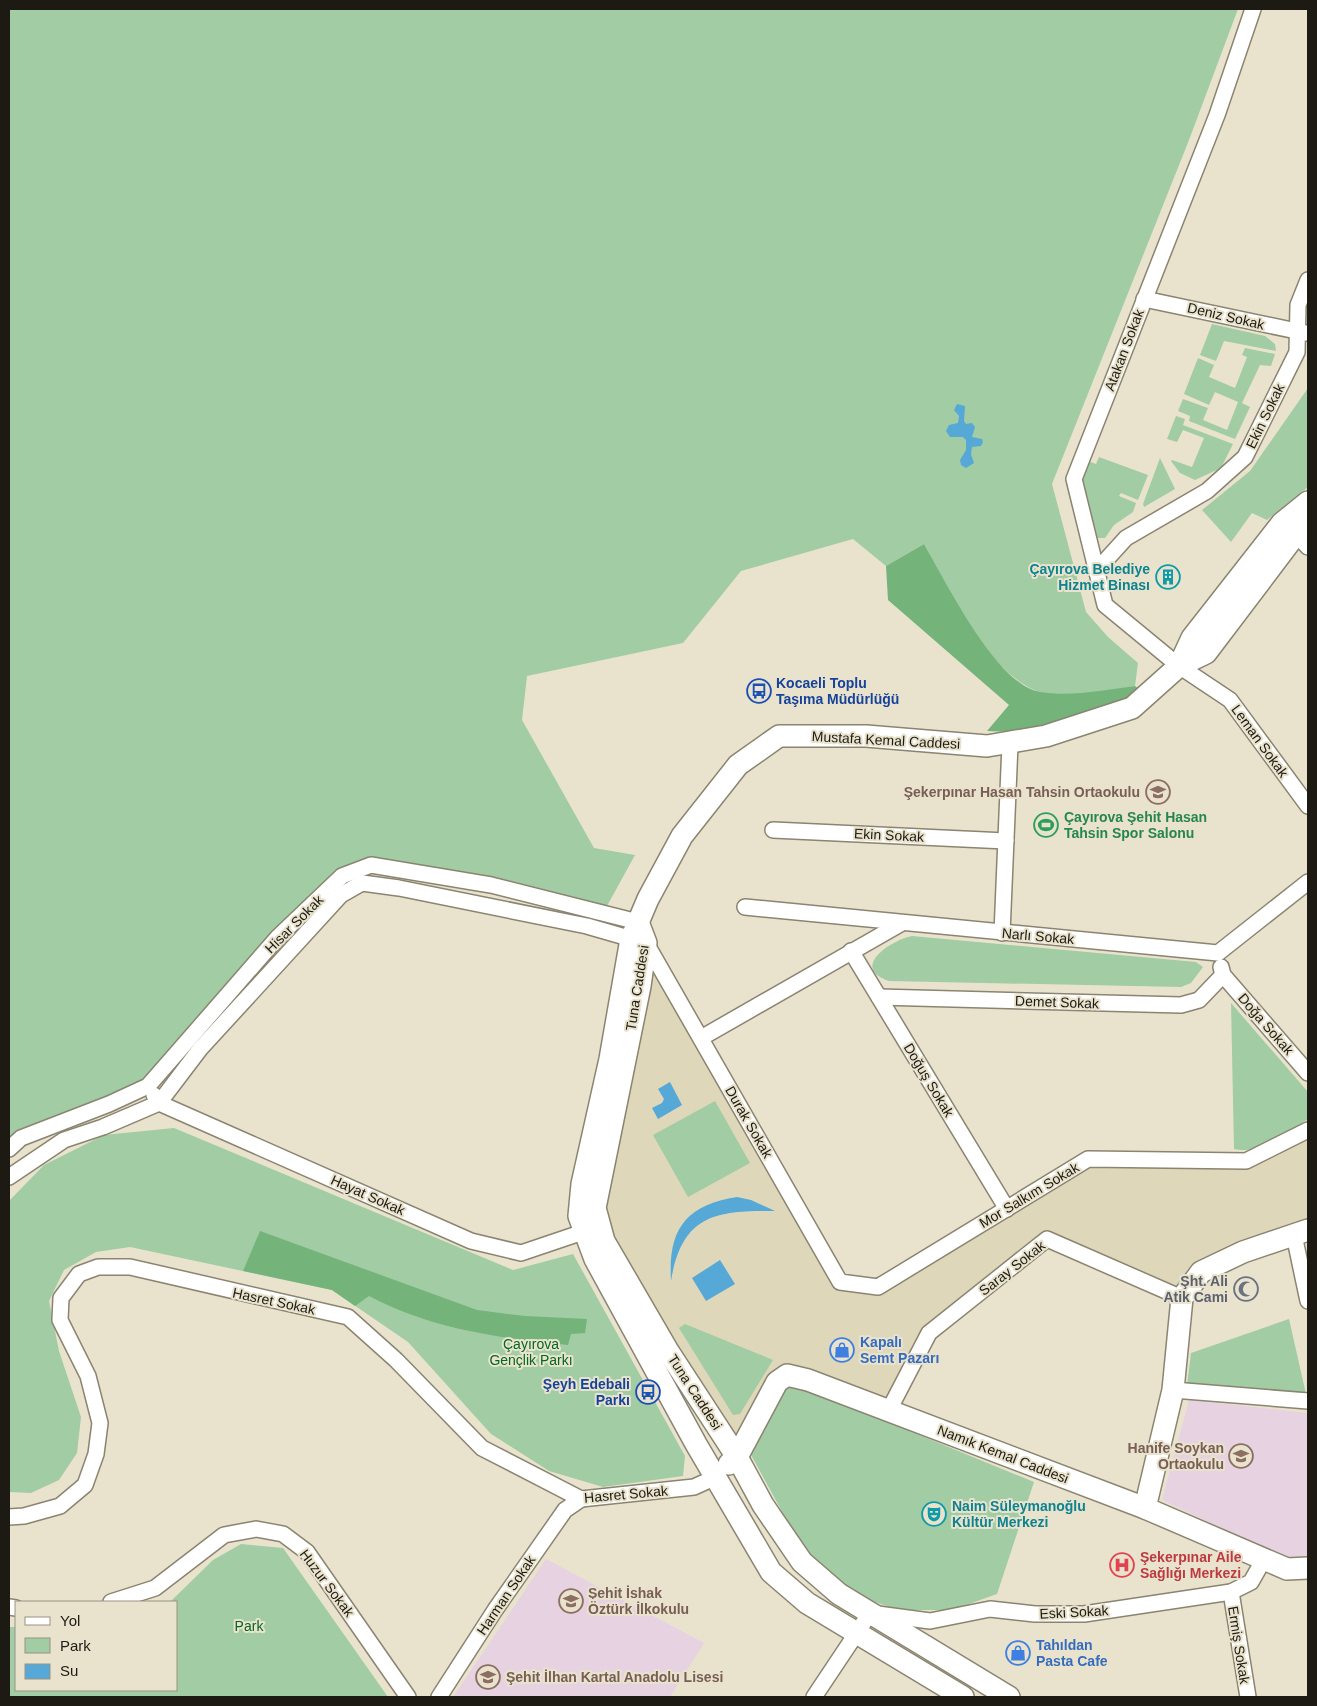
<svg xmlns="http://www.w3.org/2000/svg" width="1317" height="1706" font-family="Arial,sans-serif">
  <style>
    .built { fill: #dfd7ba }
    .education { fill: #e7d2e1 }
    .green { fill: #a1cca4 }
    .forest { fill: #74b37a }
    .water { fill: #56a8d7 }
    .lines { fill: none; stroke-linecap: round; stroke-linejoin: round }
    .street-casing { stroke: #8a8470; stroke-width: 18 }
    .secondary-casing { stroke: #8a8470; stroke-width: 24 }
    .street { stroke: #fff; stroke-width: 15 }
    .secondary { stroke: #fff; stroke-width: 21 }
    .labels { text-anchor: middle; stroke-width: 4; stroke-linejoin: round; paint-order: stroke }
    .street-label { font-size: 14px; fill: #1c1a12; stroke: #e9e3ce }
    .culture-label { font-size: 14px; font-weight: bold; fill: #0d838f; stroke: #e9e3ce; text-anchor: end }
    .transit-label { font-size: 14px; font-weight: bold; fill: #164399; stroke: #e9e3ce; text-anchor: start }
    .education-label { font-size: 14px; font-weight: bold; fill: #785e54; stroke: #e9e3ce; text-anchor: end }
    .leisure-label { font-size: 14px; font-weight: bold; fill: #27864d; stroke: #e9e3ce; text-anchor: start }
    .worship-label { font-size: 14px; font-weight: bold; fill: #5b616d; stroke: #e9e3ce; text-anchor: end }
    .shop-label { font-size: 14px; font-weight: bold; fill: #366cbe; stroke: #e9e3ce; text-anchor: start }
    .park-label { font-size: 14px; fill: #026821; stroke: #e9e3ce }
    .health-label { font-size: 14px; font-weight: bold; fill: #be3a42; stroke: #e9e3ce; text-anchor: start }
  </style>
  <rect width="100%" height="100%" fill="#e9e3ce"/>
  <!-- built -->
  <polygon class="built" points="638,944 841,1282 879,1286 1087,1160 1245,1162 1308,1130 1308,1229 1244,1251 1181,1298 1047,1239 929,1333 892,1410 787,1375 737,1460 595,1206"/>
  <!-- education -->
  <g class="education">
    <polygon points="1189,1400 1308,1413 1308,1557 1283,1557 1162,1500"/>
    <polygon points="546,1559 704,1643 670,1697 453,1697"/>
  </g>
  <!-- green -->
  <g class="green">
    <path d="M9,9h1229l-49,131 -137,344 34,128 22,25 30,26 -3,23c-23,4 -79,14 -99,5 -51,-22 -86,-101 -112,-147l-38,22 -33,-27 -112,32 -58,72 -156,33 -5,44 72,128 41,7 -28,51 -235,-43 -33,14 -193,211 -137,64z"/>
    <polygon points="1212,324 1265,336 1275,344 1276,351 1224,341 1216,361 1200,355"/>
    <polygon points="1245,348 1275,354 1271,366 1260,365 1242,403 1250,407 1235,439 1189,421 1190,416 1178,411 1183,399 1208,408 1203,420 1227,430 1238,402 1215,392 1209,405 1184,394 1198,358 1214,365 1209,377 1235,388 1247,357 1242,355"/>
    <polygon points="1308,388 1308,487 1267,520 1252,513 1231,542 1202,510 1250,471"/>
    <polygon points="1176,416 1185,419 1183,425 1233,444 1221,468 1195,480 1180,473 1171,461 1172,460 1192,467 1204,438 1183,430 1177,442 1167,439"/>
    <polygon points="1099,457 1148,475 1138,500 1121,493 1119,496 1136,503 1133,512 1114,525 1105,538 1091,538 1078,487 1085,460 1096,464"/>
    <polygon points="1160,458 1175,489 1144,507 1143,504"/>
    <path d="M912,936l284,26 7,5 -12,16 -10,4 -292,-6c-40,-13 2,-41 23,-45z"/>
    <path d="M1231,1003l77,89v27c-21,13 -49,36 -74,30z"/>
    <polygon points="715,1101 750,1163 688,1197 653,1135"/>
    <polygon points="174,1128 513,1270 573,1254 685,1456 683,1476 603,1487 549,1471 491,1434 408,1342 332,1290 130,1247 96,1252 64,1270 49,1301 59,1351 81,1417 77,1453 59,1480 31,1493 9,1492 9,1201 44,1165 104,1135"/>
    <polygon points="1289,1319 1306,1394 1187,1385 1191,1353"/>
    <polygon points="685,1324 773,1360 740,1414 733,1415 679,1328"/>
    <polygon points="790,1382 1034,1482 997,1594 952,1610 898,1610 857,1596 803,1550 750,1453"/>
    <polygon points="241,1544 283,1548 388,1697 9,1697 9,1627 16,1627 16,1690 176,1690 176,1602 170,1602 213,1560"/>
  </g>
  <!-- forest -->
  <g class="forest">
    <path d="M924,544c21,36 72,141 116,148 31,5 64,-2 95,-6l5,4 -11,14 -94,29 -48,-2 22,-26 -121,-105 -2,-34z"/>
    <path d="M260,1231l217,79 48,6 62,3 -2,14 -14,1 -3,11c-69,-7 -137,-16 -199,-49l-14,10 -23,-16 -89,-19z"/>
  </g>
  <!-- water -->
  <g class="water">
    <polygon points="957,404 965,406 964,421 966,424 972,423 975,427 972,437 982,439 983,442 981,446 972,447 971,454 974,463 966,468 961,465 960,460 966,450 966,440 963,437 950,437 946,431 949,425 958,423 959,416 954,410"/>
    <polygon points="670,1082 682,1105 658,1119 652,1108 662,1103 664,1099 658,1089"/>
    <path d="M737,1197l14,3 24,11c-60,-1 -93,4 -104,70 -3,-51 14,-76 66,-84z"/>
    <polygon points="720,1260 735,1284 706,1301 692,1278"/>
  </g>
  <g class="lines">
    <!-- street casing -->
    <g class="street-casing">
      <g id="street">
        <polyline points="1253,9 1217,115 1074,479 1105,605 1179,666 1230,700 1308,806"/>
        <polyline points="1144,299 1306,333"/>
        <polyline points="1290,528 1308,547"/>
        <polyline points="1096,571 1126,538 1207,491 1245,457 1297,352 1298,305 1308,280"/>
        <polyline points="773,830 1006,841"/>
        <polyline points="745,907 1218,953 1308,882"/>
        <polyline points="1002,933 1010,744"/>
        <polyline points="851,951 1007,1209"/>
        <polyline points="1221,967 1223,975 1308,1073"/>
        <polyline points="879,997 1181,1005 1199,1000 1223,975"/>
        <polyline points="701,1038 902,923"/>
        <polyline points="154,1095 159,1103 471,1241 521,1253 592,1229"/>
        <polyline points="9,1149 21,1138 109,1104 148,1086 278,937 342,876 371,865 491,885 638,922"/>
        <polyline points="9,1177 64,1140 103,1127 159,1103 200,1049 341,895 362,883 399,888 587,926 646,943 840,1282 878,1287 1088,1159 1246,1161 1308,1130"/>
        <polyline points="1294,1235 1308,1301"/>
        <polyline points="1173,1390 1308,1401"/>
        <polyline points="889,1410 929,1333 1047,1239 1182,1298"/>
        <polyline points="9,1517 24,1516 60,1506 85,1485 96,1454 100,1423 88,1376 60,1320 61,1298 79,1274 98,1267 130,1267 348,1317 396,1360 482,1448 581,1499 694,1487 716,1477"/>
        <polyline points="1231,1592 1248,1697"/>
        <polyline points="111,1602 155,1588 224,1535 256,1529 283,1534 307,1552 408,1697"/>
        <polyline points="9,1607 16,1608"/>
        <polyline points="439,1697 495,1610 565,1510 581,1499"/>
        <polyline points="814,1697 870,1613 930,1621 990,1609 1035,1614 1084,1614 1231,1592 1251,1582 1264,1559"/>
      </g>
    </g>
    <!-- secondary casing -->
    <g class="secondary-casing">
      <g id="secondary">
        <polyline points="1179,666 1192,638 1282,523 1308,502"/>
        <polyline points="638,922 646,943 640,986 595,1208 604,1241 668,1351 737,1457 763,1505 802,1562 839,1594 1009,1697"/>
        <polyline points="729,1464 737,1457 777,1382 787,1375 808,1380 1145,1508 1287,1569 1308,1568"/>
        <polyline points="1145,1508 1173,1390 1182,1298 1201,1272 1243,1252 1308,1230"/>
        <polyline points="963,1697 807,1603 771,1572 696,1444 595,1259 579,1216 582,1184 610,1059 631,939 648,899 682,836 738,765 779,736 866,736 987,746 1046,736 1132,708 1179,666 1206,653 1296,534 1308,524"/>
      </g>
    </g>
    <!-- street -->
    <use href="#street" class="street"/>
    <!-- secondary -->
    <use href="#secondary" class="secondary"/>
  </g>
  <!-- icons -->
  <defs>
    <g id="building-ring" transform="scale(1.25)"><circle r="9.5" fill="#e9e3ce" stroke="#0f9aa8" stroke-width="1.5"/><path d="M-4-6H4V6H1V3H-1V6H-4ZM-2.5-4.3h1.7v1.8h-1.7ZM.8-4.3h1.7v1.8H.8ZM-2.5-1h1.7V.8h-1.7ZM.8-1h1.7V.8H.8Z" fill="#0f9aa8"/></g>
    <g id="bus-ring" transform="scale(1.25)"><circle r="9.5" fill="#e9e3ce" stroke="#1a4fb4" stroke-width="1.5"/><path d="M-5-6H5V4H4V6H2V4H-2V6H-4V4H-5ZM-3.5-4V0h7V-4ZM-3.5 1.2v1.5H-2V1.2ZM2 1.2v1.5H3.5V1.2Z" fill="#1a4fb4"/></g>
    <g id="school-ring" transform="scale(1.25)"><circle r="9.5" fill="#e9e3ce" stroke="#8d6e63" stroke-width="1.5"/><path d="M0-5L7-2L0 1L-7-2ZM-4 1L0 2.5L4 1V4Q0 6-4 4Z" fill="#8d6e63"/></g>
    <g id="stadium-ring" transform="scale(1.25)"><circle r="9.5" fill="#e9e3ce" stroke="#2e9e5b" stroke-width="1.5"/><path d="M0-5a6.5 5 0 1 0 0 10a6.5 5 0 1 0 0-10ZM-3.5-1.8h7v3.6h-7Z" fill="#2e9e5b"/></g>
    <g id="mosque-ring" transform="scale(1.25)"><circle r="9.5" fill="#e9e3ce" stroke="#6b7280" stroke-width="1.5"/><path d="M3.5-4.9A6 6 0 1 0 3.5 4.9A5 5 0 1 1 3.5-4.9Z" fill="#6b7280"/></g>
    <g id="shop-ring" transform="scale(1.25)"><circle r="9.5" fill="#e9e3ce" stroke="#3f7fe0" stroke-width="1.5"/><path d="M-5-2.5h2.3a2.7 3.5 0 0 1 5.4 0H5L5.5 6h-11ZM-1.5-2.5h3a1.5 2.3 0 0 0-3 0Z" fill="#3f7fe0"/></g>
    <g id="theatre-ring" transform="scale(1.25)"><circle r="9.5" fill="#e9e3ce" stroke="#0f9aa8" stroke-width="1.5"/><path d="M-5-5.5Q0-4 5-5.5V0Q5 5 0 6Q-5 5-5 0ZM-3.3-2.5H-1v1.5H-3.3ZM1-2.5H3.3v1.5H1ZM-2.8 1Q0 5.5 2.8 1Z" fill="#0f9aa8"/></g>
    <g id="hospital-ring" transform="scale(1.25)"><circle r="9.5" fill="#e9e3ce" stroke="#e0444e" stroke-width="1.5"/><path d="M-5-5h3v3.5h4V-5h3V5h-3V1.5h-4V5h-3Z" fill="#e0444e"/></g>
  </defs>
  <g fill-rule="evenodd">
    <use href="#building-ring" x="1168" y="577"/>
    <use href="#bus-ring" x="759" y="691"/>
    <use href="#school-ring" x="1158" y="792"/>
    <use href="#stadium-ring" x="1046" y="825"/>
    <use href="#mosque-ring" x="1246" y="1289"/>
    <use href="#shop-ring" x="842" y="1350"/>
    <use href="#bus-ring" x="648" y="1392"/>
    <use href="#school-ring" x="1241" y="1456"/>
    <use href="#theatre-ring" x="934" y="1514"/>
    <use href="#hospital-ring" x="1122" y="1565"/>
    <use href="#school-ring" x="571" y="1601"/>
    <use href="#shop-ring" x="1018" y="1653"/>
    <use href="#school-ring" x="488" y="1677"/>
  </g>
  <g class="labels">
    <!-- street labels -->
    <g class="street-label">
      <text transform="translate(1226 316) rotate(13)" y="5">Deniz Sokak</text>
      <text transform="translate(1124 350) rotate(-69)" y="5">Atakan Sokak</text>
      <text transform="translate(1265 416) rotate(-64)" y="5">Ekin Sokak</text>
      <text transform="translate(886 740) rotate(3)" y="5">Mustafa Kemal Caddesi</text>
      <text transform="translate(1260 741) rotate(54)" y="5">Leman Sokak</text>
      <text transform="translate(889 835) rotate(3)" y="5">Ekin Sokak</text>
      <text transform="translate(294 924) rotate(-45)" y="5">Hisar Sokak</text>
      <text transform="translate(1038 936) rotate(5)" y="5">Narlı Sokak</text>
      <text transform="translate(637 988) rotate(-81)" y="5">Tuna Caddesi</text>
      <text transform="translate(1057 1002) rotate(2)" y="5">Demet Sokak</text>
      <text transform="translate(1266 1024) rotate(49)" y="5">Doğa Sokak</text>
      <text transform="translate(929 1080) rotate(59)" y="5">Doğuş Sokak</text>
      <text transform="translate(749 1122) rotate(60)" y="5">Durak Sokak</text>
      <text transform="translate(368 1195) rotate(24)" y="5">Hayat Sokak</text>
      <text transform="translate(1029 1195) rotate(-31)" y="5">Mor Salkım Sokak</text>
      <text transform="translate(1012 1268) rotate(-38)" y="5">Saray Sokak</text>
      <text transform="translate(274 1301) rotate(12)" y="5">Hasret Sokak</text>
      <text transform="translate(695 1392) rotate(57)" y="5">Tuna Caddesi</text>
      <text transform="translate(1003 1454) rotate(21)" y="5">Namık Kemal Caddesi</text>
      <text transform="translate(626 1494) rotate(-5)" y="5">Hasret Sokak</text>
      <text transform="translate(327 1583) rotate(53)" y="5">Huzur Sokak</text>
      <text transform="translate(506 1595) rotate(-56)" y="5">Harman Sokak</text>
      <text transform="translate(1074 1612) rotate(-3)" y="5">Eski Sokak</text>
      <text transform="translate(1239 1645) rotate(81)" y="5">Ermiş Sokak</text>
    </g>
    <!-- culture labels -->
    <g class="culture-label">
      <text x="1150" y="574">Çayırova Belediye<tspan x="1150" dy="16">Hizmet Binası</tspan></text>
      <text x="952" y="1511" text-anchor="start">Naim Süleymanoğlu<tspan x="952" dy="16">Kültür Merkezi</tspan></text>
    </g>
    <!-- transit labels -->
    <g class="transit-label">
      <text x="776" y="688">Kocaeli Toplu<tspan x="776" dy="16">Taşıma Müdürlüğü</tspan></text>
      <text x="630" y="1389" text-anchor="end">Şeyh Edebali<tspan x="630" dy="16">Parkı</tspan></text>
    </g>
    <!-- education labels -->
    <g class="education-label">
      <text x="1140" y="797">Şekerpınar Hasan Tahsin Ortaokulu</text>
      <text x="1224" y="1453">Hanife Soykan<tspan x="1224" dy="16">Ortaokulu</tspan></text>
      <text x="588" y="1598" text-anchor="start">Şehit İshak<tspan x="588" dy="16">Öztürk İlkokulu</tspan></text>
      <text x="506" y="1682" text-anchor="start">Şehit İlhan Kartal Anadolu Lisesi</text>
    </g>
    <!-- leisure labels -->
    <g class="leisure-label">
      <text x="1064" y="822">Çayırova Şehit Hasan<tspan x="1064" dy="16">Tahsin Spor Salonu</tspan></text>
    </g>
    <!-- worship labels -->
    <g class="worship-label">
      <text x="1228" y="1286">Şht. Ali<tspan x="1228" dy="16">Atik Cami</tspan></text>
    </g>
    <!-- shop labels -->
    <g class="shop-label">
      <text x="860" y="1347">Kapalı<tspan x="860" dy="16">Semt Pazarı</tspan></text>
      <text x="1036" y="1650">Tahıldan<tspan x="1036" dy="16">Pasta Cafe</tspan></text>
    </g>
    <!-- park labels -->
    <g class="park-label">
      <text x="531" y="1349">Çayırova<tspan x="531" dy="16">Gençlik Parkı</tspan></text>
      <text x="249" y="1631">Park</text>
    </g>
    <!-- health labels -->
    <g class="health-label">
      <text x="1140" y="1562">Şekerpınar Aile<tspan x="1140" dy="16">Sağlığı Merkezi</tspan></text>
    </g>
  </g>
  <!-- border -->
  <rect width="1317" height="1706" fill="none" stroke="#1c1a12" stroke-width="20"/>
  <!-- legend -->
  <rect x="15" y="1601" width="162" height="90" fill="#e9e3ce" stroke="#979383"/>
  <rect x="25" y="1617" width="25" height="8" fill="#ffffff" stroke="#979383"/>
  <text x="60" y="1626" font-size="15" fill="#1c1a12">Yol</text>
  <rect x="25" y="1638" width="25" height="15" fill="#a1cca4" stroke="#979383"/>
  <text x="60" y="1651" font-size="15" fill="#1c1a12">Park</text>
  <rect x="25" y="1664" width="25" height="15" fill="#56a8d7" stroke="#979383"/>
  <text x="60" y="1676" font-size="15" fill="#1c1a12">Su</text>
</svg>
